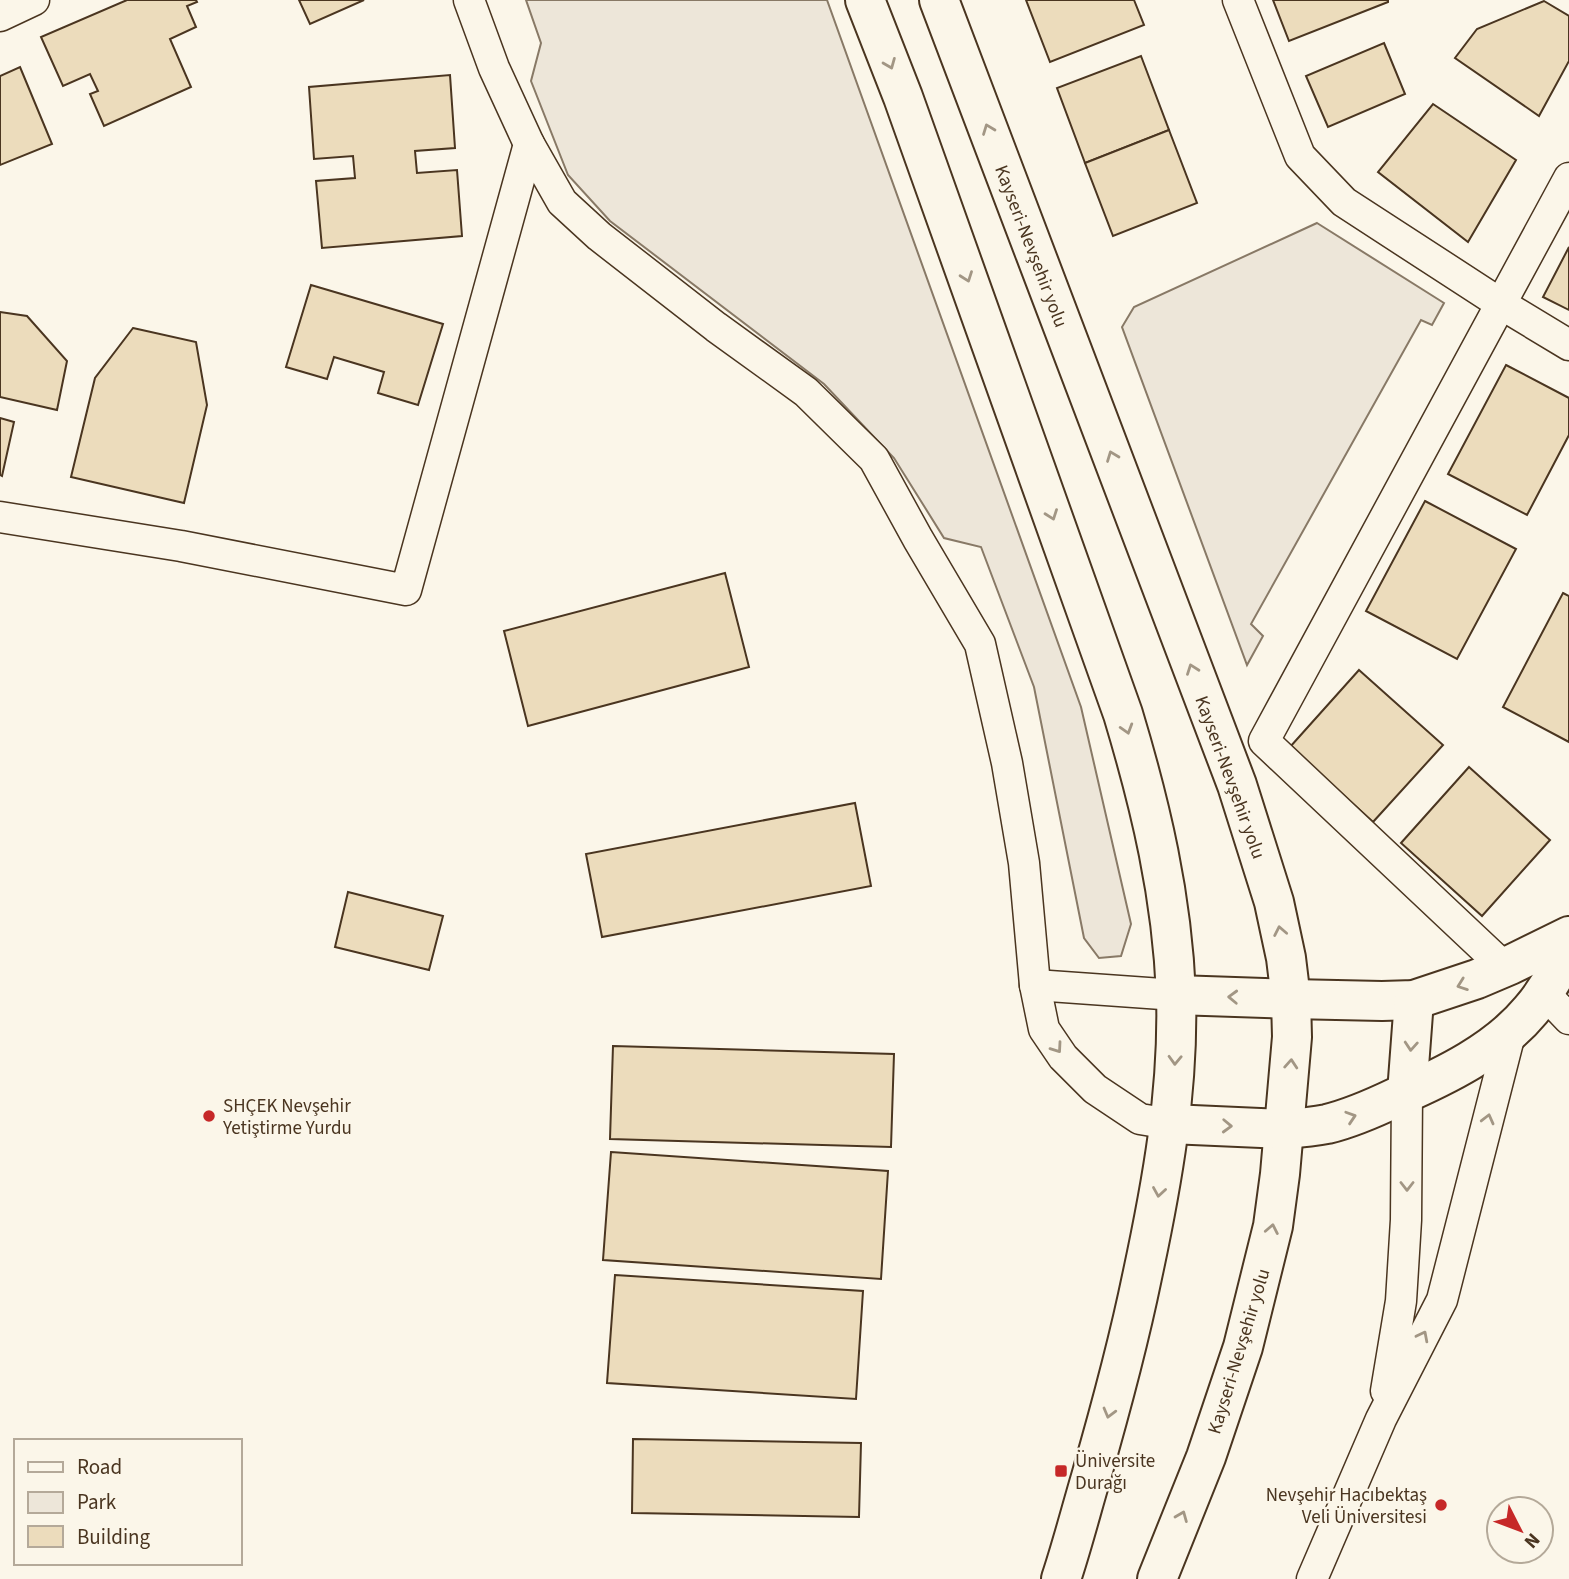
<svg xmlns="http://www.w3.org/2000/svg" width="1569" height="1579" font-family="'Source Sans 3',sans-serif">
  <style>
    .green { fill: #ede6d9; stroke: #887966; stroke-width: 2 }
    .building { fill: #ecdcbc; stroke: #4a3520; stroke-width: 2 }
    .lines { fill: none; stroke-linecap: round; stroke-linejoin: round }
    .minor-casing { stroke: #4a3520; stroke-width: 33 }
    .tertiary-casing { stroke: #4a3520; stroke-width: 42 }
    .trunk-casing { stroke: #4a3520; stroke-width: 42 }
    .minor { stroke: #fbf6e9; stroke-width: 30 }
    .tertiary { stroke: #fbf6e9; stroke-width: 38 }
    .trunk { stroke: #fbf6e9; stroke-width: 38 }
    .oneway { stroke: #a29684 }
    .poi-dot { fill: #c62828; stroke: #fbf6e9; stroke-width: 2.5 }
    .labels { text-anchor: middle; stroke-width: 5; stroke-linejoin: round; paint-order: stroke }
    .street-label { font-size: 19px; fill: #4a3520; stroke: #fbf6e9 }
    .poi-label { font-size: 19px; fill: #4a3520; stroke: #fbf6e9; text-anchor: start }
  </style>
  <rect width="100%" height="100%" fill="#fbf6e9"/>
  <!-- green -->
  <g class="green">
    <polygon points="526,0 827,0 1081,707 1131,924 1121,956 1099,958 1084,938 1034,687 981,547 944,538 894,458 824,384 610,221 568,175 531,81 541,43"/>
    <polygon points="1317,223 1444,303 1432,325 1421,320 1251,624 1263,636 1247,665 1122,327 1134,307"/>
  </g>
  <!-- building -->
  <g class="building">
    <polygon points="127,0 196,0 197,2 187,6 196,27 170,39 191,87 104,126 90,94 98,91 90,74 63,86 41,37"/>
    <polygon points="299,0 364,0 310,24"/>
    <polygon points="1026,0 1134,0 1144,25 1050,62"/>
    <polygon points="1273,0 1388,0 1388,2 1289,41"/>
    <polygon points="1544,1 1569,16 1569,61 1539,116 1455,58 1477,29"/>
    <polygon points="1384,43 1405,94 1328,127 1306,76"/>
    <polygon points="1141,56 1169,130 1085,163 1057,88"/>
    <polygon points="20,67 52,144 0,165 0,76"/>
    <polygon points="450,75 455,148 415,151 417,173 457,170 462,236 322,248 316,181 355,178 353,156 314,159 309,87"/>
    <polygon points="1433,104 1516,160 1468,242 1378,172"/>
    <polygon points="1169,130 1197,203 1113,236 1085,163"/>
    <polygon points="1569,247 1569,310 1543,297"/>
    <polygon points="311,285 443,324 418,405 378,393 384,372 334,357 327,379 286,367"/>
    <polygon points="0,312 27,316 67,361 57,410 0,397"/>
    <polygon points="133,328 196,342 207,405 184,503 71,477 95,378"/>
    <polygon points="1506,365 1569,398 1569,435 1527,515 1448,474"/>
    <polygon points="0,418 14,422 2,476 0,475"/>
    <polygon points="1425,501 1516,549 1457,659 1366,611"/>
    <polygon points="725,573 749,667 528,726 504,631"/>
    <polygon points="1563,593 1569,596 1569,742 1503,707"/>
    <polygon points="1359,670 1443,745 1373,822 1290,747"/>
    <polygon points="1469,767 1550,840 1482,916 1401,843"/>
    <polygon points="855,803 871,886 602,937 586,854"/>
    <polygon points="348,892 443,916 429,970 335,947"/>
    <polygon points="613,1046 894,1054 891,1147 610,1139"/>
    <polygon points="611,1152 888,1171 881,1279 603,1260"/>
    <polygon points="615,1275 863,1291 856,1399 607,1383"/>
    <polygon points="633,1439 861,1443 859,1517 632,1513"/>
  </g>
  <g class="lines">
    <!-- minor casing -->
    <g class="minor-casing">
      <g id="minor">
        <polyline points="469,0 494,68 529,144 562,202 599,236 716,327 806,392 874,459 918,539 980,644 1007,763 1024,863 1035,985 1044,1029 1063,1057 1095,1089 1140,1119 1170,1124"/>
        <polyline points="1238,0 1300,156 1344,202 1501,304 1569,345"/>
        <polyline points="0,16 34,0"/>
        <polyline points="0,517 181,546 406,590 529,144"/>
        <polyline points="1505,968 1264,741 1569,178"/>
        <polyline points="1035,985 1176,995"/>
        <polyline points="1544,993 1569,1019"/>
        <polyline points="1386,1391 1401,1301 1406,1220 1407,1093"/>
        <polyline points="1312,1579 1381,1419 1442,1300 1511,1030"/>
      </g>
    </g>
    <!-- tertiary casing -->
    <g class="tertiary-casing">
      <g id="tertiary">
        <polyline points="1291,999 1382,1001 1414,1000 1477,979 1510,965 1569,936"/>
        <polyline points="1407,1093 1414,1000"/>
        <path d="M1284,1129c15,-1 29,-2 43,-5 25,-6 47,-16 70,-27 48,-21 100,-46 134,-87 18,-21 30,-44 38,-71"/>
      </g>
    </g>
    <!-- trunk casing -->
    <g class="trunk-casing">
      <g id="trunk">
        <path d="M865,0l38,97 220,617c28,93 49,182 53,280 3,96 -14,190 -34,283 -14,68 -32,134 -51,200 -10,34 -19,69 -30,102"/>
        <polyline points="939,0 1237,785 1274,902 1286,958 1291,999 1292,1037 1280,1174 1273,1226 1243,1347 1206,1457 1157,1579"/>
        <polyline points="1176,995 1291,999"/>
        <polyline points="1170,1124 1284,1129"/>
      </g>
    </g>
    <!-- minor -->
    <use href="#minor" class="minor"/>
    <!-- tertiary -->
    <use href="#tertiary" class="tertiary"/>
    <!-- trunk -->
    <use href="#trunk" class="trunk"/>
  </g>
  <!-- one-way arrows -->
  <defs><path id="oneway-chevron" d="M-2-3.5L2.5 0L-2 3.5" fill="none" stroke-width="1.6" stroke-linecap="round" stroke-linejoin="round" transform="scale(1.75)"/></defs>
  <g class="oneway">
    <use href="#oneway-chevron" transform="translate(890 64) rotate(68)"/>
    <use href="#oneway-chevron" transform="translate(988 129) rotate(-111)"/>
    <use href="#oneway-chevron" transform="translate(967 277) rotate(70)"/>
    <use href="#oneway-chevron" transform="translate(1112 456) rotate(-111)"/>
    <use href="#oneway-chevron" transform="translate(1052 515) rotate(70)"/>
    <use href="#oneway-chevron" transform="translate(1192 669) rotate(-110)"/>
    <use href="#oneway-chevron" transform="translate(1127 729) rotate(73)"/>
    <use href="#oneway-chevron" transform="translate(1280 931) rotate(-101)"/>
    <use href="#oneway-chevron" transform="translate(1462 985) rotate(160)"/>
    <use href="#oneway-chevron" transform="translate(1233 997) rotate(-178)"/>
    <use href="#oneway-chevron" transform="translate(1411 1046) rotate(94)"/>
    <use href="#oneway-chevron" transform="translate(1057 1048) rotate(55)"/>
    <use href="#oneway-chevron" transform="translate(1175 1060) rotate(92)"/>
    <use href="#oneway-chevron" transform="translate(1291 1064) rotate(-86)"/>
    <use href="#oneway-chevron" transform="translate(1351 1117) rotate(-18)"/>
    <use href="#oneway-chevron" transform="translate(1488 1119) rotate(-76)"/>
    <use href="#oneway-chevron" transform="translate(1227 1126) rotate(2)"/>
    <use href="#oneway-chevron" transform="translate(1407 1186) rotate(90)"/>
    <use href="#oneway-chevron" transform="translate(1159 1192) rotate(99)"/>
    <use href="#oneway-chevron" transform="translate(1272 1229) rotate(-79)"/>
    <use href="#oneway-chevron" transform="translate(1423 1336) rotate(-63)"/>
    <use href="#oneway-chevron" transform="translate(1109 1413) rotate(105)"/>
    <use href="#oneway-chevron" transform="translate(1182 1516) rotate(-68)"/>
  </g>
  <!-- markers -->
  <g class="poi-dot">
    <circle cx="209" cy="1116" r="7"/>
    <rect x="1054" y="1464" width="14" height="14" rx="3.5"/>
    <circle cx="1441" cy="1505" r="7"/>
  </g>
  <g class="labels">
    <!-- street labels -->
    <g class="street-label">
      <text transform="translate(1032 246) rotate(69)" y="7">Kayseri-Nevşehir yolu</text>
      <text transform="translate(1231 777) rotate(70)" y="7">Kayseri-Nevşehir yolu</text>
      <text transform="translate(1238 1351) rotate(-73)" y="7">Kayseri-Nevşehir yolu</text>
    </g>
    <!-- poi labels -->
    <g class="poi-label">
      <text x="223" y="1112">SHÇEK Nevşehir<tspan x="223" dy="22">Yetiştirme Yurdu</tspan></text>
      <text x="1075" y="1467">Üniversite<tspan x="1075" dy="22">Durağı</tspan></text>
      <text x="1427" y="1501" text-anchor="end">Nevşehir Hacıbektaş<tspan x="1427" dy="22">Veli Üniversitesi</tspan></text>
    </g>
  </g>
  <!-- legend -->
  <rect x="14" y="1439" width="228" height="126" fill="#fbf6e9" stroke="#b4a999" stroke-width="2"/>
  <rect x="28" y="1462" width="35" height="10" fill="#fbf6e9" stroke="#b4a999" stroke-width="2"/>
  <text x="77" y="1474" font-size="21" fill="#4a3520">Road</text>
  <rect x="28" y="1492" width="35" height="21" fill="#ede6d9" stroke="#b4a999" stroke-width="2"/>
  <text x="77" y="1509" font-size="21" fill="#4a3520">Park</text>
  <rect x="28" y="1526" width="35" height="21" fill="#ecdcbc" stroke="#b4a999" stroke-width="2"/>
  <text x="77" y="1544" font-size="21" fill="#4a3520">Building</text>
  <!-- north arrow -->
  <g transform="translate(1520 1530) rotate(132)"><circle r="33" fill="#fbf6e9" stroke="#b4a999" stroke-width="2"/>
  <path d="M0-5L12 26L0 18L-12 26Z" fill="#c62828"/>
  <text y="-10" font-size="19" font-weight="bold" text-anchor="middle" fill="#4a3520">N</text>
  </g>
</svg>
